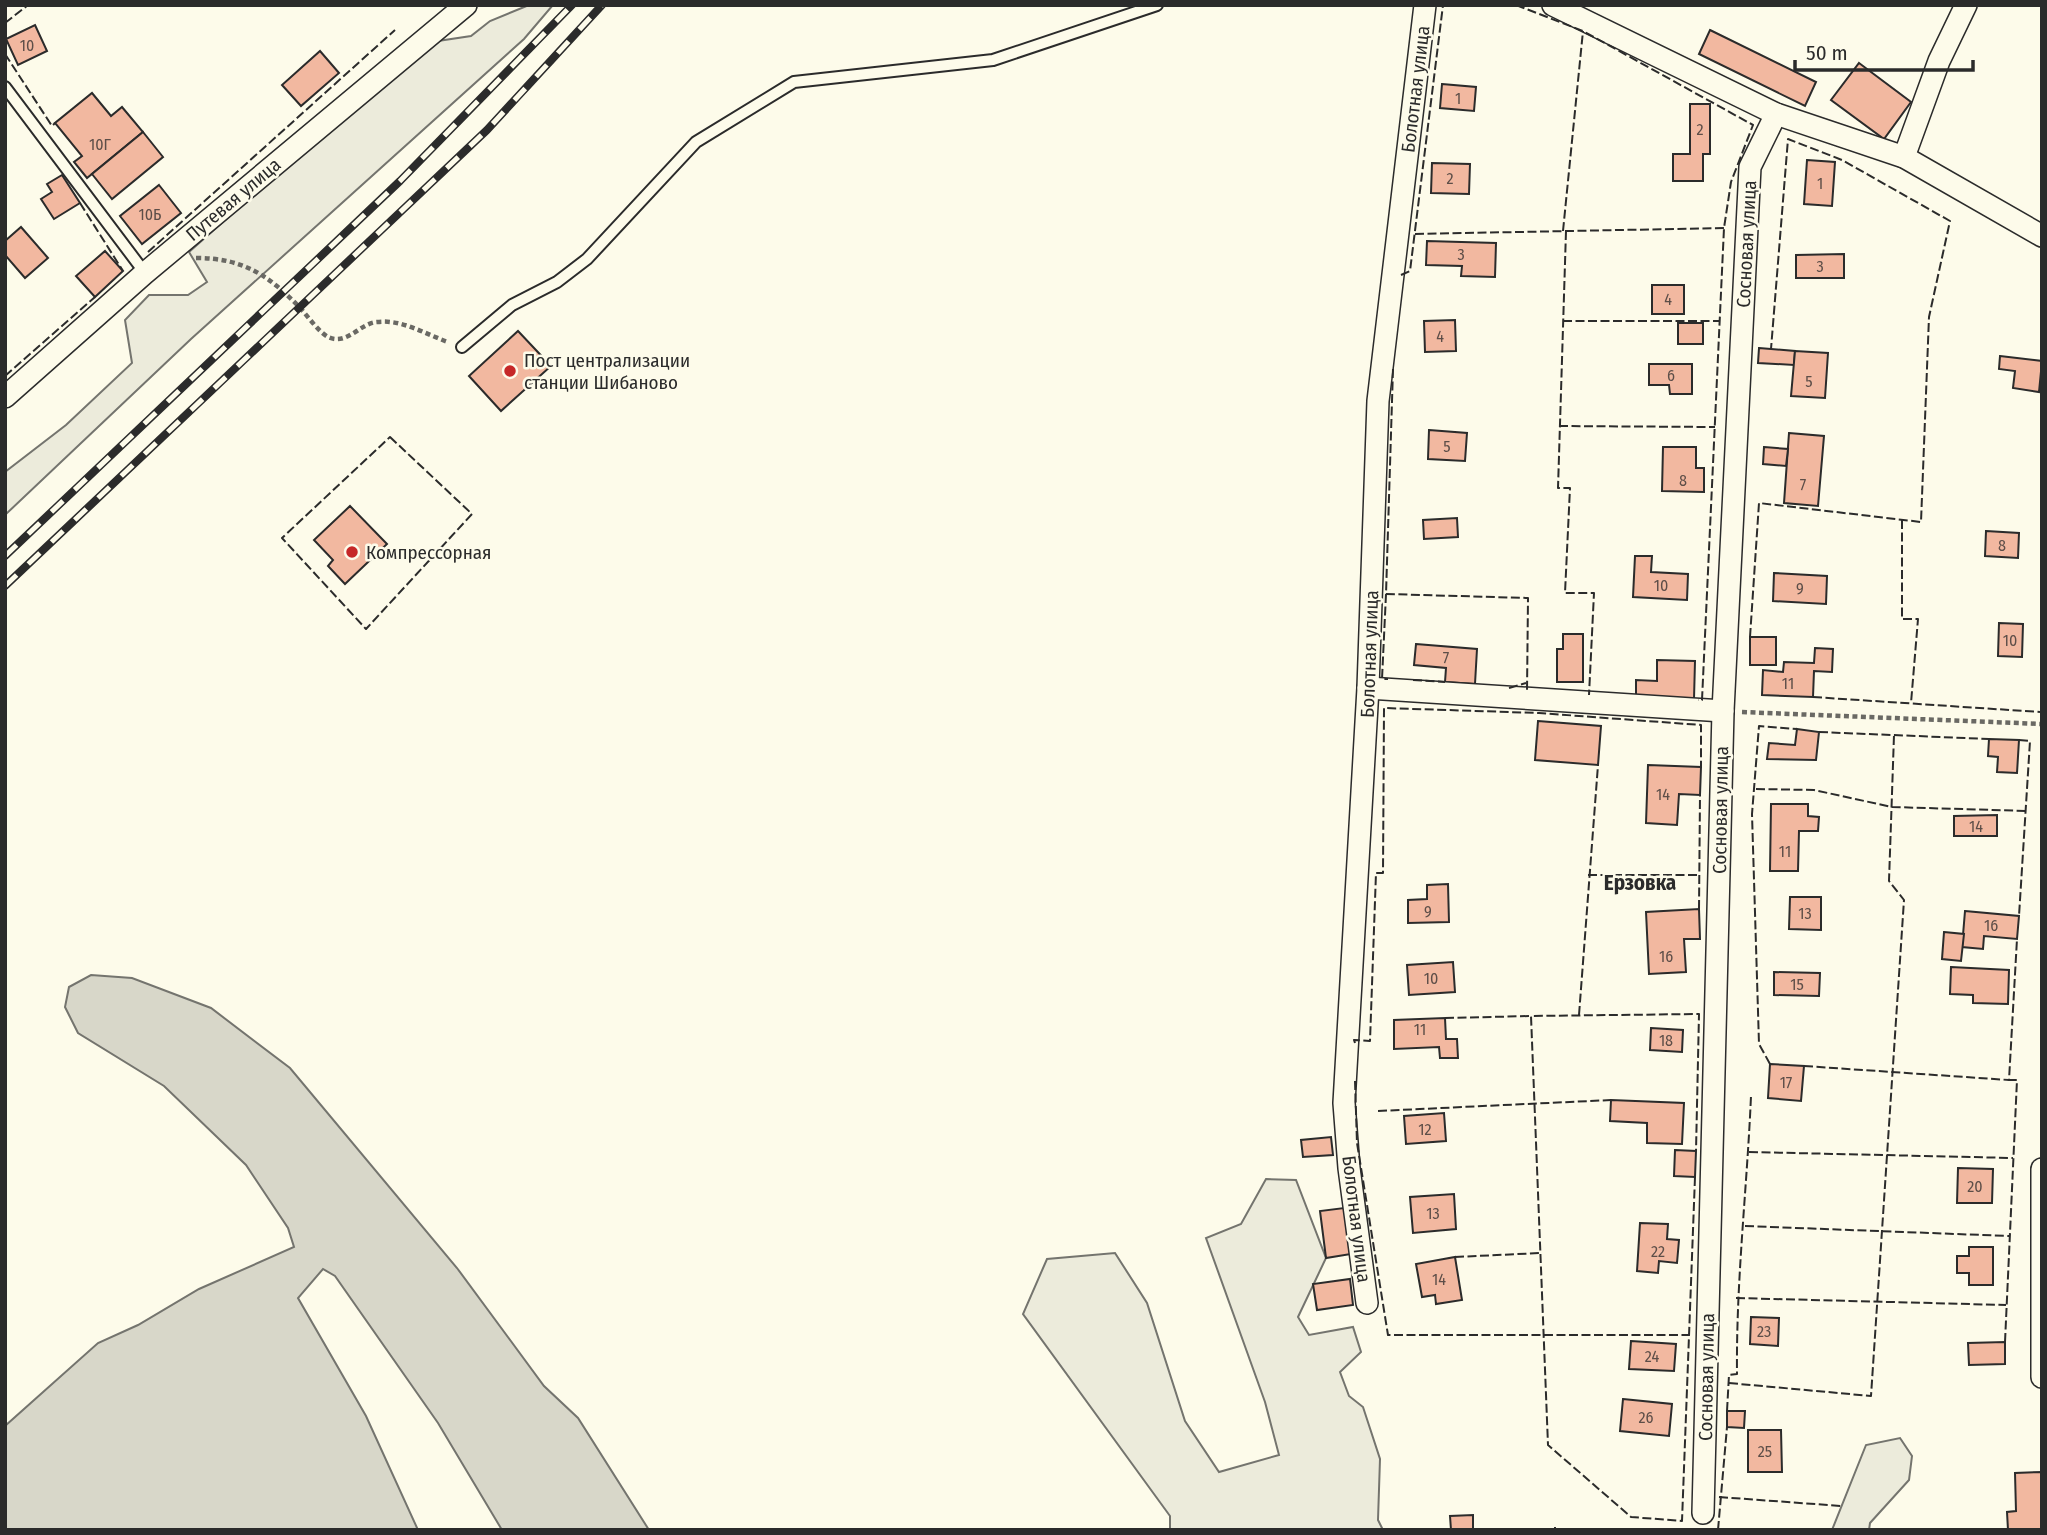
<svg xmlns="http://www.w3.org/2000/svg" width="2047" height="1535" font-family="'Fira Sans Condensed',sans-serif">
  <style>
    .green { fill: #ecebdb; stroke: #74746e; stroke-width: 2 }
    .water { fill: #d8d7c9; stroke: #74746e; stroke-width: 2 }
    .building { fill: #f2b8a0; stroke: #2b2b2b; stroke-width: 2 }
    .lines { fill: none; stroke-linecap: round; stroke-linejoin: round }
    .lane-casing { stroke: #2b2b2b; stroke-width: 14 }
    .street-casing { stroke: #2b2b2b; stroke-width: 24 }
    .path { stroke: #6a6964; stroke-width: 4.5; stroke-dasharray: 5 3.5; stroke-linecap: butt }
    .lane { stroke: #fdfbea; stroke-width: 10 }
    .street { stroke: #fdfbea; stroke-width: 21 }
    .rail-casing { stroke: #2b2b2b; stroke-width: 8 }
    .rail { stroke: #fdfbea; stroke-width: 5; stroke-dasharray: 16; stroke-linecap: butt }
    .fence { stroke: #2b2b2b; stroke-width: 2; stroke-dasharray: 9 3.5; stroke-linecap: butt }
    .poi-dot { fill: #c62828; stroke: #fdfbea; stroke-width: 2.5 }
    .labels { text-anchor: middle; stroke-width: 5; stroke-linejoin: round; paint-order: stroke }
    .number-label { font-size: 16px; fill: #5d4e48 }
    .street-label { font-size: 19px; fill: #2b2b2b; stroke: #fdfbea }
    .poi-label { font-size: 19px; fill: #2b2b2b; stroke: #fdfbea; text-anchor: start }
    .neighbourhood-label { font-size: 21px; font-weight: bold; fill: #2b2b2b; stroke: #fdfbea }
  </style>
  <rect width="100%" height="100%" fill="#fdfbea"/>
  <!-- green -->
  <g class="green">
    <polygon points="529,5 553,5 524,39 191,339 5,515 5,472 66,425 132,363 125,320 149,295 188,295 207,282 189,252 311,144 438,41 471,36 490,21"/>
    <polygon points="1266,1179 1296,1180 1326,1258 1298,1317 1309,1335 1353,1327 1361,1352 1340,1372 1349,1396 1363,1407 1380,1459 1378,1520 1383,1530 1170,1530 1170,1516 1023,1314 1047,1259 1115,1253 1147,1303 1185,1421 1219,1472 1279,1455 1265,1402 1206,1238 1241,1224"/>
    <polygon points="1900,1438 1912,1456 1909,1480 1870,1523 1869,1530 1832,1530 1866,1445"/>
  </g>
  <!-- water -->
  <polygon class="water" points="91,975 132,978 211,1008 290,1068 457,1268 544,1386 578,1418 649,1530 502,1530 438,1423 335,1276 323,1269 298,1298 366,1416 418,1530 5,1530 5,1426 98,1343 138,1325 199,1289 294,1247 288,1228 246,1165 164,1086 78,1033 65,1007 69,987"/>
  <!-- building -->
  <g class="building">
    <polygon points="35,25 47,51 18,65 6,39"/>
    <polygon points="1710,30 1816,82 1805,106 1699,54"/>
    <polygon points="320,51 339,73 301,106 282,85"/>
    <polygon points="1859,63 1911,102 1884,139 1831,100"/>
    <polygon points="1442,84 1476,87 1474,111 1440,108"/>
    <polygon points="92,93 111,116 122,107 143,132 87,178 74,162 82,156 55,123"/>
    <polygon points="1690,104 1710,104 1710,154 1703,154 1703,181 1673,181 1673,154 1690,154"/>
    <polygon points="143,132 163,157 112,199 92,174"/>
    <polygon points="1807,160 1835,162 1832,206 1804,204"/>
    <polygon points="1432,163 1470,164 1469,194 1431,193"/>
    <polygon points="62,175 80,203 54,219 41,199 52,192 47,184"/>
    <polygon points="159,185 181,213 142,244 120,216"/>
    <polygon points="21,227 48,258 25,278 5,255 5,241"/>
    <polygon points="1427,241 1496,243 1495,277 1461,276 1462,266 1426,265"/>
    <polygon points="105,251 123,271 95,297 76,276"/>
    <polygon points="1844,254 1844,278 1796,278 1796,255"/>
    <rect x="1652" y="285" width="32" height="29"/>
    <polygon points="1455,320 1456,351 1425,352 1424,321"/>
    <rect x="1678" y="323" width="25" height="21"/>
    <polygon points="518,331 551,366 501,411 469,376"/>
    <polygon points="1759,348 1795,351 1794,365 1758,363"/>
    <polygon points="1795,351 1828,353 1825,398 1791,396"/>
    <polygon points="2000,356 2042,361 2039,392 2013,388 2015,371 1999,369"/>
    <polygon points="1649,364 1692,364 1692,394 1670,394 1669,385 1649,385"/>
    <polygon points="1429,430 1467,433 1465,461 1428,459"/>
    <polygon points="1789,433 1824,436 1818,506 1784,503"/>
    <polygon points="1663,447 1696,447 1696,468 1704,468 1704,492 1662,491"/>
    <polygon points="1764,447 1788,449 1786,466 1763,464"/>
    <polygon points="350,506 387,544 345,584 328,566 333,560 314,540"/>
    <polygon points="1457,518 1458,537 1424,539 1423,520"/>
    <polygon points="1986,531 2019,533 2018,558 1985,556"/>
    <polygon points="1635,556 1652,556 1651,572 1688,574 1687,600 1633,597"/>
    <polygon points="1774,573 1827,576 1826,604 1773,601"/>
    <polygon points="1999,623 2023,624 2022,657 1998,656"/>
    <polygon points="1563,634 1583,634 1583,682 1557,682 1557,649 1563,649"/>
    <rect x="1750" y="637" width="26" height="28"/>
    <polygon points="1416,644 1477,649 1475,684 1445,682 1446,668 1414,665"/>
    <polygon points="1815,648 1833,649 1832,672 1814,671 1813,697 1762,695 1763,670 1783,672 1784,662 1814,663"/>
    <polygon points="1657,660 1695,661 1694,699 1636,697 1636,680 1657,681"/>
    <polygon points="1538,721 1601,726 1598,765 1535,760"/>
    <polygon points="1797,729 1819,732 1816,760 1767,759 1769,743 1795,745"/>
    <polygon points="1989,739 2019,740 2017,773 1997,772 1998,757 1988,756"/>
    <polygon points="1648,765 1701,767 1700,795 1679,794 1677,825 1646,823"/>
    <polygon points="1771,804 1808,804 1808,816 1819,817 1818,831 1799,831 1798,871 1770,871"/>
    <polygon points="1997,815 1997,836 1954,836 1954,816"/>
    <polygon points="1448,884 1449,922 1408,923 1408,900 1427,899 1427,885"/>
    <polygon points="1790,897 1821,897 1821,930 1789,929"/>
    <polygon points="1699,909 1700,939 1684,939 1686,972 1649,974 1646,912"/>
    <polygon points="1965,911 2019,916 2017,939 1984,936 1983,949 1962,947"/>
    <polygon points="1944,932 1964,934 1961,961 1942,959"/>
    <polygon points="1453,962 1455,992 1409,995 1407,965"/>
    <polygon points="1951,967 2009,970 2008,1004 1973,1003 1973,995 1950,994"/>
    <polygon points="1774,972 1820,973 1819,996 1774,995"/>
    <polygon points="1445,1018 1446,1039 1457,1039 1458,1058 1440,1058 1439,1047 1394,1049 1394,1020"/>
    <polygon points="1651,1028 1683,1030 1682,1052 1650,1050"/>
    <polygon points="1770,1064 1804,1066 1801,1101 1768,1098"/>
    <polygon points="1611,1100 1684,1103 1682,1144 1647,1143 1647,1123 1610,1121"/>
    <polygon points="1444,1113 1446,1141 1406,1144 1404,1116"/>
    <polygon points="1331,1137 1333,1155 1303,1157 1301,1140"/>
    <polygon points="1675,1150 1696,1151 1695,1177 1674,1176"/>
    <polygon points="1958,1168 1993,1169 1992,1203 1957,1203"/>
    <polygon points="1454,1194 1456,1229 1413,1233 1410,1197"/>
    <polygon points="1344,1208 1351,1254 1326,1258 1320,1211"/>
    <polygon points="1640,1223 1668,1224 1667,1239 1679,1240 1677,1263 1659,1261 1658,1273 1637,1271"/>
    <polygon points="1969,1247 1993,1247 1993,1285 1969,1285 1969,1273 1957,1273 1957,1256 1969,1256"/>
    <polygon points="1455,1257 1462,1300 1436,1304 1435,1295 1422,1297 1416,1264"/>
    <polygon points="1350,1279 1353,1305 1317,1310 1313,1284"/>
    <polygon points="1751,1317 1779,1318 1778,1346 1750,1344"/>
    <polygon points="1631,1341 1676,1344 1674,1371 1629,1369"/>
    <polygon points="2005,1342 2005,1364 1969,1365 1968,1343"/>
    <polygon points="1623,1399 1672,1404 1669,1436 1620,1431"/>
    <polygon points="1727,1411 1745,1411 1744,1428 1727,1427"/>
    <polygon points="1748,1430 1781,1430 1782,1472 1748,1472"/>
    <polygon points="2042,1472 2042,1530 2008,1530 2007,1512 2016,1511 2015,1473"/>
    <polygon points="1473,1515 1473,1530 1451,1530 1450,1516"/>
  </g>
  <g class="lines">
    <!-- lane casing -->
    <g class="lane-casing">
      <g id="lane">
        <polyline points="5,87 145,273"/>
        <polyline points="462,347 512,305 557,282 587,259 696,142 794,82 993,60 1157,5"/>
      </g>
    </g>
    <!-- street casing -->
    <g class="street-casing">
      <g id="street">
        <polyline points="1553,5 1776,114 1904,157 2042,236"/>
        <polyline points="1904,157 1939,61 1966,5"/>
        <polyline points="5,397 145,273 466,5"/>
        <polyline points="1368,688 1723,711"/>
        <polyline points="2042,1169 2042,1377"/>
        <polyline points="1367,1303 1349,1168 1344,1103 1368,688 1378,401 1425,5"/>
        <polyline points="1703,1513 1723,711 1750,167 1776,114"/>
      </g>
    </g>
    <!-- path -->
    <g class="path">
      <path d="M196,258c48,0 74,18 106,52 7,8 17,22 26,27 19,9 32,-14 49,-15 25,-3 48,12 71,20"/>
      <polyline points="1742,712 2042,724"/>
    </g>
    <!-- lane -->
    <use href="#lane" class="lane"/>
    <!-- street -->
    <use href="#street" class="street"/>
    <!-- rail casing -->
    <g class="rail-casing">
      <g id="rail">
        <polyline points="5,556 400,181 572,5"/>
        <polyline points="5,586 487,130 602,5"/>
      </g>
    </g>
    <!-- rail -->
    <use href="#rail" class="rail"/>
    <!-- fence -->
    <g class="fence">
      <polyline points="1516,5 1583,31 1753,125 1731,182 1724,228 1702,700 1698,700"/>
      <polyline points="5,23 28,5"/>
      <polyline points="5,54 52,126 55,123"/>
      <polyline points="80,203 123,271"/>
      <polyline points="1563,231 1583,31"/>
      <polyline points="1566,231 1558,488 1570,488 1565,593 1594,593 1589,695"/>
      <polyline points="1415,234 1724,228"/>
      <polyline points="148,252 395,30"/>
      <polyline points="1401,275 1410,271 1443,5"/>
      <polyline points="1563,321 1720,321"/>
      <polyline points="1393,369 1386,594 1528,598 1527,692"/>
      <polyline points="5,376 95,297"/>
      <polyline points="1559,426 1715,427"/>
      <polygon points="390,437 472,514 366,629 282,538"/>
      <polyline points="1902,520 1902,619 1918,619 1911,703"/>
      <polyline points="1386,594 1382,679 1388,679"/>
      <polyline points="1750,637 1759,503 1921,522 1929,317 1950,221 1842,160 1788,139 1771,349"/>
      <polyline points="1413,680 1445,682"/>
      <polyline points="1509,688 1526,683"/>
      <polyline points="1813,697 2040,712"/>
      <polyline points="1819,732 1989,739"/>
      <polyline points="2019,740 2030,741 2019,916"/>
      <polyline points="1756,789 1814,790 1892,807 2026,811"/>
      <polyline points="1588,875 1699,875"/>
      <polyline points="1699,909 1700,795"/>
      <polyline points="1579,1015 1598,765"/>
      <polyline points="1445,1018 1531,1016"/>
      <polyline points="1355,1043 1354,1040 1370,1041 1376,873 1383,873 1384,708 1539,713 1701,725 1701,767"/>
      <polyline points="1770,1064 1759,1044 1752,814 1759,726 1797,729"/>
      <polyline points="1804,1066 2009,1080"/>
      <polyline points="1355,1081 1357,1143 1388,1335 1689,1335"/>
      <polyline points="1378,1111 1611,1100"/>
      <polyline points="1749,1152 2013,1158"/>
      <polyline points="1695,1177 1682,1521 1631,1517 1548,1445 1531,1016 1699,1014 1696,1151"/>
      <polyline points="1745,1226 2009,1236"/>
      <polyline points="1455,1257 1541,1253"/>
      <polyline points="1736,1298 2006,1305"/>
      <polyline points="2005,1342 2017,1080 2009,1080 2017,939"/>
      <polyline points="1729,1383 1871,1396 1904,900 1889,881 1894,735"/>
      <path d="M1727,1411l2,-36 8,-1c-1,-93 10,-185 14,-278"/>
      <polyline points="1719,1497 1841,1506"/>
      <polyline points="1555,1527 1555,1530"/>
      <polyline points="1718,1530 1727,1427"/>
    </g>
  </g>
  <!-- markers -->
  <g class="poi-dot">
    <circle cx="510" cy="371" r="7"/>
    <circle cx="352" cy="552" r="7"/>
  </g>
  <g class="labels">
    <!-- number labels -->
    <g class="number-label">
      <text x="27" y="51">10</text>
      <text x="1458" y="104">1</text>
      <text x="1700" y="135">2</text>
      <text x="100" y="150">10Г</text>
      <text x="1450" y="184">2</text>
      <text x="1820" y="189">1</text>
      <text x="150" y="220">10Б</text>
      <text x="1461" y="260">3</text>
      <text x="1820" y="272">3</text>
      <text x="1668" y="305">4</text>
      <text x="1440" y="342">4</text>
      <text x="1671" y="381">6</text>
      <text x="1809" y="387">5</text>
      <text x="1447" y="452">5</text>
      <text x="1683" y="486">8</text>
      <text x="1803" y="490">7</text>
      <text x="2002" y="551">8</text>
      <text x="1661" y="591">10</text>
      <text x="1800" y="594">9</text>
      <text x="2010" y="646">10</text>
      <text x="1446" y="663">7</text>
      <text x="1788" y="689">11</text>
      <text x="1663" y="800">14</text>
      <text x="1976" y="832">14</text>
      <text x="1785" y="857">11</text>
      <text x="1428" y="917">9</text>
      <text x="1805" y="919">13</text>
      <text x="1991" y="931">16</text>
      <text x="1666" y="962">16</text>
      <text x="1431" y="984">10</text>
      <text x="1797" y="990">15</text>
      <text x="1420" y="1035">11</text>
      <text x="1666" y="1046">18</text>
      <text x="1786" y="1088">17</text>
      <text x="1425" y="1135">12</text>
      <text x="1975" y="1192">20</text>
      <text x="1433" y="1219">13</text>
      <text x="1658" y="1257">22</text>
      <text x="1439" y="1285">14</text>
      <text x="1764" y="1337">23</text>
      <text x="1652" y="1362">24</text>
      <text x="1646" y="1423">26</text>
      <text x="1765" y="1457">25</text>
    </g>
    <!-- street labels -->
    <g class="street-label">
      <text transform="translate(1415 89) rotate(-83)" y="7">Болотная улица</text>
      <text transform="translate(233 199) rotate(-40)" y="7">Путевая улица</text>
      <text transform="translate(1746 244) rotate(-87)" y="7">Сосновая улица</text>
      <text transform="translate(1369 654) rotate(-88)" y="7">Болотная улица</text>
      <text transform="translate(1720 810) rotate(-89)" y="7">Сосновая улица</text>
      <text transform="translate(1357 1219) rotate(83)" y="7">Болотная улица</text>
      <text transform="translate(1706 1377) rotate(-89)" y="7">Сосновая улица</text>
    </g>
    <!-- poi labels -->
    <g class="poi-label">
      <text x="524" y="367">Пост централизации<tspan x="524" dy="22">станции Шибаново</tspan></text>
      <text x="366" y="559">Компрессорная</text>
    </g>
    <!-- neighbourhood labels -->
    <g class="neighbourhood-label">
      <text x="1640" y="890">Ерзовка</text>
    </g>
  </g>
  <!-- border -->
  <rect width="2047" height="1535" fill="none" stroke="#2b2b2b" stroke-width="14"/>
  <!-- scale -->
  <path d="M1795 60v10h178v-10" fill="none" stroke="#2b2b2b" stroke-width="3.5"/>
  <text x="1806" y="60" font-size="21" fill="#2b2b2b" stroke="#fdfbea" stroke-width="5" paint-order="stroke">50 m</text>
</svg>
